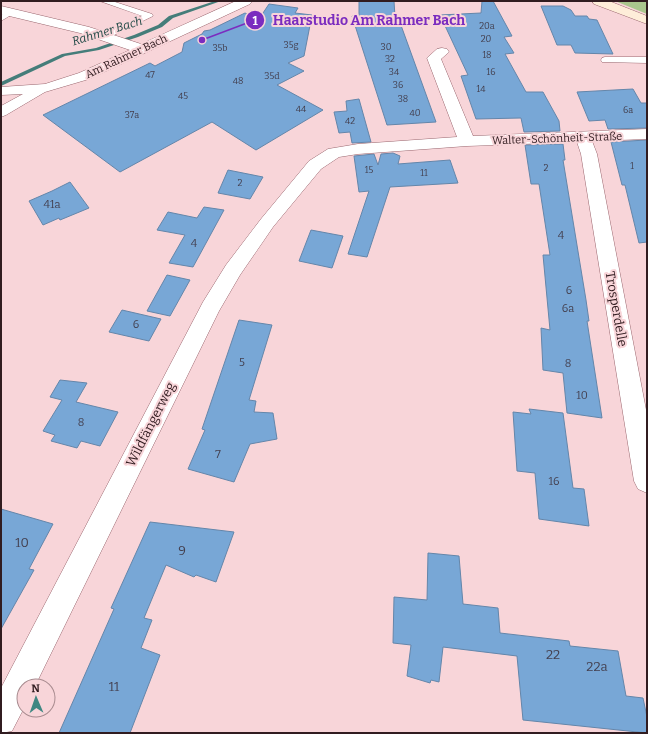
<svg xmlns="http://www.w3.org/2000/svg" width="648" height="734" font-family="Bitter,serif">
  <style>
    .green { fill: #aac68d }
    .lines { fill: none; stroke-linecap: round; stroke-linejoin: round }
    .stream { fill: #457d7a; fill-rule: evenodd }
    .building { fill: #78a7d6; stroke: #6486aa }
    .service-casing { stroke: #9a676f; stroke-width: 1 }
    .minor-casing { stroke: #9a676f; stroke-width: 1 }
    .secondary-casing { stroke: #9a676f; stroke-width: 1 }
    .service { fill: #fff; fill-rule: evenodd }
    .minor { fill: #fff; fill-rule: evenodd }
    .secondary { fill: #feedd9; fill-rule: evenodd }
    .labels { text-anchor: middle; stroke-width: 4; stroke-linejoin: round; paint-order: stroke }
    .far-number-label { font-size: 9px; fill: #433f4e }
    .far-street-label { font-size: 11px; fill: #311c20; stroke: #f8d5d9 }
    .number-label { font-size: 11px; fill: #433f4e }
    .far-water-label { font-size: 12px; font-style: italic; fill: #204946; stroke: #f8d5d9 }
    .street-label { font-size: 13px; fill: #311c20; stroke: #f8d5d9 }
    .near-number-label { font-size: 13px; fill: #433f4e }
    .leader { fill: none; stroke: #7b2cbf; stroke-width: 1.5 }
    .callout-dot { fill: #7b2cbf; stroke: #f8d5d9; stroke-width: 1.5 }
    .mark-label { font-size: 12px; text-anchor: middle; font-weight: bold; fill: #fff }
    .callout-label { font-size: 14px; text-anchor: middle; font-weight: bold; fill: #7b2cbf; stroke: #f8d5d9; stroke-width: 4; stroke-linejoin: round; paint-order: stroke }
  </style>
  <rect width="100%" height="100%" fill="#f8d5d9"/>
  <!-- green -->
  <polygon class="green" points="615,1 647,1 647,14"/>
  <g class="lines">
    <!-- stream -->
    <polygon class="stream" points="215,1 221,1 173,18 162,27 138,37 99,50 65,56 1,86 1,82 62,54 96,48 134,35 158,25 169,16"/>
  </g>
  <!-- building -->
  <g class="building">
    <polygon points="359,1 394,1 395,17 398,17 436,122 387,125 352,16 359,15"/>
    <polygon points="482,1 493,1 512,36 504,37 514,53 505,54 526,92 543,92 559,121 560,131 524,132 521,118 476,119 461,76 468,75 440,15 481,13"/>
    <polygon points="269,4 298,8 295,13 312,15 304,56 288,63 304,71 277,85 323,110 256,150 212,122 120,172 43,115 150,63 155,66 182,52 184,43 202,34 204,31 210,30 245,13 259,19"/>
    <polygon points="541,6 563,6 571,10 575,16 587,16 589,19 597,20 613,54 575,53 571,45 557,45"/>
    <polygon points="633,89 641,103 647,103 647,128 608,129 605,120 589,121 577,92"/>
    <polygon points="359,99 371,142 352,143 350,132 339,133 334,112 347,111 346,101"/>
    <polygon points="647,140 647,242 639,243 625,185 622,185 611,142"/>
    <polygon points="563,144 565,160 563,160 586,300 589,321 587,321 602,418 567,413 563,373 543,370 541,328 550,330 543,255 550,255 539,184 531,184 525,145"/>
    <polygon points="393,153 400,156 398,164 450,160 458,183 390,187 367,257 348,254 369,191 359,192 354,156 374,154 378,165 381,154"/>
    <polygon points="228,170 263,177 250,199 218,193"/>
    <polygon points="70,182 89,208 60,220 59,218 43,225 29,201 52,191"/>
    <polygon points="204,207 224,210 193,267 169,263 185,235 157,230 168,212 197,218"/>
    <polygon points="311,230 343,236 332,268 299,261"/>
    <polygon points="167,275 190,280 170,316 147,311"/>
    <polygon points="122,310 161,319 149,341 109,332"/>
    <polygon points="239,320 272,325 249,400 256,401 254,412 273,413 277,439 250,444 234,482 188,469 205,430 202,429"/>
    <polygon points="60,380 87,383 76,402 118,412 100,446 81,441 77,448 51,441 55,435 43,431 62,400 50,397"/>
    <polygon points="529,409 563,413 573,488 584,489 589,526 539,519 535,473 517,471 513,412 531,414"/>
    <polygon points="1,509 53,524 29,569 34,570 1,629"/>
    <polygon points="150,522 234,532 216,582 196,575 194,577 166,565 144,618 152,620 141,648 160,655 130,733 59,733 114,609 111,608"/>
    <polygon points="428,553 459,556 463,604 498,608 500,633 569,641 570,646 618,651 626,696 643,698 647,717 647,733 523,720 517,656 443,647 439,682 431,680 430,683 407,676 411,645 393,643 394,597 427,600"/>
  </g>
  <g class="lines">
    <!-- service casing -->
    <g class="service-casing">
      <g id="service">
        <polygon points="100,1 112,1 152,14 153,16 108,38 102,38 101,36 102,34 142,16"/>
        <polygon points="9,10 15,10 16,12 1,21 1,15"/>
        <polygon points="605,57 647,57 647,63 602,62 601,60 602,58"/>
      </g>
    </g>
    <!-- minor casing -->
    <g class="minor-casing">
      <g id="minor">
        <polygon points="236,1 252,1 250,4 89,79 45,92 6,115 1,117 1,106 23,94 1,95 1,87 45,84 79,73 130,50 80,33 1,14 1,6 89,27 141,44"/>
        <polygon points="442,48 447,49 449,52 441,59 473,136 647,129 647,139 592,141 597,154 647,415 647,493 638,489 634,481 581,154 577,142 467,146 358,154 339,157 321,169 273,227 240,275 219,311 35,686 24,686 24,708 12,731 1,733 1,688 203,302 226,265 261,219 309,161 328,149 358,144 457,137 427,58 437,49"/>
      </g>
    </g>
    <!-- secondary casing -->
    <g class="secondary-casing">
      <polygon id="secondary" points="592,1 609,1 647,16 647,24 594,4"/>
    </g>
    <!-- service -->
    <use href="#service" class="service"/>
    <!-- minor -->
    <use href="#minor" class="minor"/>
    <!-- secondary -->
    <use href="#secondary" class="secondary"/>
  </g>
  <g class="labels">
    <!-- far-number labels -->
    <g class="far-number-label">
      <text x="487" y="29">20a</text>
      <text x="486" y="42">20</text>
      <text x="291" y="48">35g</text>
      <text x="386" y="50">30</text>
      <text x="220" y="51">35b</text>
      <text x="487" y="58">18</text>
      <text x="390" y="62">32</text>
      <text x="394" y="75">34</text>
      <text x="491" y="75">16</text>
      <text x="150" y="78">47</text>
      <text x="272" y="79">35d</text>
      <text x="238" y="84">48</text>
      <text x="398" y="88">36</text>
      <text x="481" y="92">14</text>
      <text x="183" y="99">45</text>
      <text x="403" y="102">38</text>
      <text x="301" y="112">44</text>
      <text x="628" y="113">6a</text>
      <text x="415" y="116">40</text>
      <text x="132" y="118">37a</text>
      <text x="350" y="124">42</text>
      <text x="632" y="169">1</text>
      <text x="546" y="171">2</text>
      <text x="369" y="173">15</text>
      <text x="424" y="176">11</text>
      <text x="240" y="186">2</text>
    </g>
    <!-- far-street labels -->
    <g class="far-street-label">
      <text transform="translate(126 56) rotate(-25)" y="4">Am Rahmer Bach</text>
      <text transform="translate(557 138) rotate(-2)" y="4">Walter-Schönheit-Straße</text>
    </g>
    <!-- number labels -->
    <g class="number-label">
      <text x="52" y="208">41a</text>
      <text x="561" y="239">4</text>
      <text x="194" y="247">4</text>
      <text x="569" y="294">6</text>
      <text x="568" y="312">6a</text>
      <text x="136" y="328">6</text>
      <text x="242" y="366">5</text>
      <text x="568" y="367">8</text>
      <text x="582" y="399">10</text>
      <text x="81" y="426">8</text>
      <text x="218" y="458">7</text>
      <text x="554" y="485">16</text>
    </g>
    <!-- far-water labels -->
    <g class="far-water-label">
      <text transform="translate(107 31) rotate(-17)" y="4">Rahmer Bach</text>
    </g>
    <!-- street labels -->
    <g class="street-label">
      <text transform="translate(617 309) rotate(80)" y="5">Trosperdelle</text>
      <text transform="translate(150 424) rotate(-63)" y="5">Wildfängerweg</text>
    </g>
    <!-- near-number labels -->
    <g class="near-number-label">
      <text x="22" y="547">10</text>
      <text x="182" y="555">9</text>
      <text x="553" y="659">22</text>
      <text x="597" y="671">22a</text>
      <text x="114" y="691">11</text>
    </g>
  </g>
  <!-- callouts -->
  <path class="leader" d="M202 40L255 20"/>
  <g class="callout-dot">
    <circle cx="202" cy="40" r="4"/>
    <circle cx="255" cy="20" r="10"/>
  </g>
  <g class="mark-label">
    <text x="255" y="25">1</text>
  </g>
  <g class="callout-label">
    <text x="369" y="25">Haarstudio Am Rahmer Bach</text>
  </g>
  <!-- border -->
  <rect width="648" height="734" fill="none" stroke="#311c20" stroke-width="4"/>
  <!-- north arrow -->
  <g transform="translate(36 698) rotate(358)"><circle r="19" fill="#f8d5d9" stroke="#a88b8f"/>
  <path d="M0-3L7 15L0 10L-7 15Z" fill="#3f8782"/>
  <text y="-6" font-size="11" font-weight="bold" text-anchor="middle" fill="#311c20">N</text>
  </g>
</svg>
